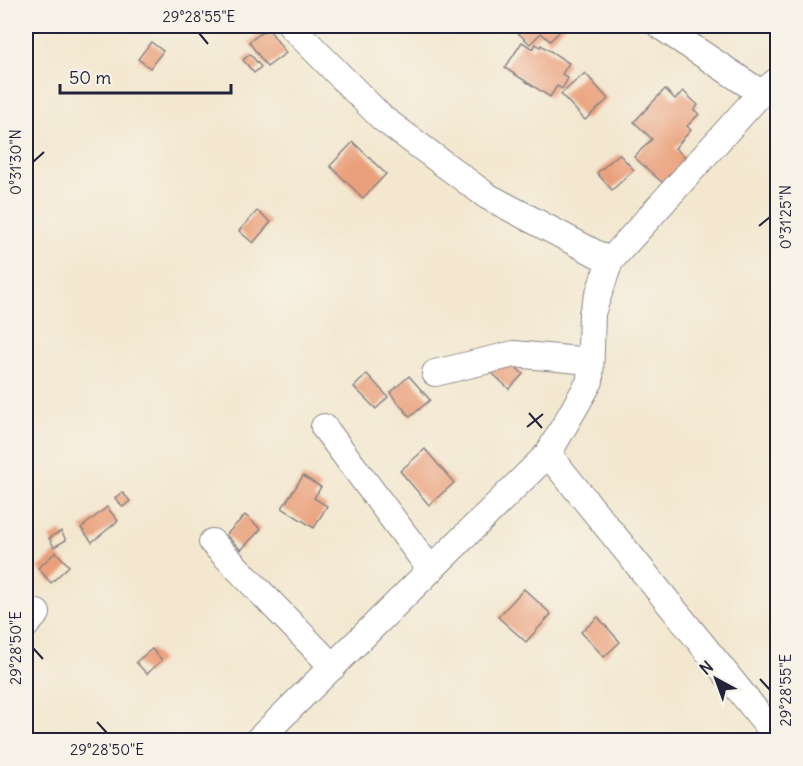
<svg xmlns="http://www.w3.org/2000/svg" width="803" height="766" font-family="Delius,sans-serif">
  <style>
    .building { fill: #eaa07b }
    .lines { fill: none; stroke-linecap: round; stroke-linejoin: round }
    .minor-casing { stroke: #8a8485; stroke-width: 28 }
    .minor { stroke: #fff; stroke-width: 26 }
    .ticks { fill: none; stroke: #22223b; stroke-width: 2 }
    .neatline { fill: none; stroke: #22223b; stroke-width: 2 }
    .ticks-label { font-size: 15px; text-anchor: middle; fill: #22223b }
  </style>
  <rect width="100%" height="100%" fill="#f7f3e8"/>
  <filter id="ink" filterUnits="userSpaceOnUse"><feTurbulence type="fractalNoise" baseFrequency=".0167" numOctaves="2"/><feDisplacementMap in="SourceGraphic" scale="12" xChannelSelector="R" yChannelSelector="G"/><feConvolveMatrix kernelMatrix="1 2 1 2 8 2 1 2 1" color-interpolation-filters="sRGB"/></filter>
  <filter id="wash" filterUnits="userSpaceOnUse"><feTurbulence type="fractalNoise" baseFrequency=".008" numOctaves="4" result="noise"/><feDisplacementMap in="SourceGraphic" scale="24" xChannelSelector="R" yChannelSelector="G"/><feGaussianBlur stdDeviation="1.35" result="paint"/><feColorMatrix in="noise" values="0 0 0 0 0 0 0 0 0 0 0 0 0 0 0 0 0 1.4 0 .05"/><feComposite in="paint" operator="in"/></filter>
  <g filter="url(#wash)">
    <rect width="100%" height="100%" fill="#f3e7cf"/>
    <g id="blocks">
      <!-- building -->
      <g class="building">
        <polygon points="521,26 565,26 550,41 541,33 530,44 516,31"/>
        <polygon points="268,28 286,53 267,67 249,42"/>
        <polygon points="151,42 163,51 150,68 138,59"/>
        <polygon points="522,42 533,49 536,44 540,47 541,45 569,63 562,74 568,78 562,89 557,86 550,97 505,68"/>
        <polygon points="250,54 261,67 254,73 243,60"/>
        <polygon points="585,73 608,99 585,120 561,94"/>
        <polygon points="665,89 675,99 683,91 698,105 694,110 699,114 687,126 691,130 675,148 689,161 666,186 634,157 652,139 634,122"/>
        <polygon points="353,142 386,174 363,198 330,166"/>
        <polygon points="619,154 634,170 612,190 597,173"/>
        <polygon points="257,211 271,222 253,243 239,231"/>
        <polygon points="505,357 523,374 509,389 491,372"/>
        <polygon points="367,374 388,397 376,409 354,387"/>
        <polygon points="409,376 430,400 410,417 390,393"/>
        <polygon points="425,449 454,483 429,505 400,471"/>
        <polygon points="303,476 321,487 314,498 327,506 314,528 282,508"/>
        <polygon points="122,492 130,501 123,507 115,498"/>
        <polygon points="107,507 118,521 92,542 81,528"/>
        <polygon points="245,515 261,529 241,550 226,535"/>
        <polygon points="61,531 66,540 54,547 49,538"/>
        <polygon points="56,552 69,566 51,583 38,568"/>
        <polygon points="524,589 551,614 526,642 498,617"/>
        <polygon points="598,617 620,642 604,657 581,632"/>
        <polygon points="152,649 162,660 147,674 136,662"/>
      </g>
    </g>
  </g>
  <g filter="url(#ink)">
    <use href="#blocks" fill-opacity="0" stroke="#8a8485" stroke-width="1.5"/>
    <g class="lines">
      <!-- minor casing -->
      <g class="minor-casing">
        <g id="minor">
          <polyline points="291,26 382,118 487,196 610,261"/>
          <polyline points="660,26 761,93"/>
          <polyline points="435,373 514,354 590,361"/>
          <polyline points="324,427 431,570"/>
          <polyline points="548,454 778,738"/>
          <polyline points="212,542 333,667"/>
          <polyline points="26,625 37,613"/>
          <polyline points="258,740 548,454 590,381 592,313 610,261 761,93 778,80"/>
        </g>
      </g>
      <!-- minor -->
      <use href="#minor" class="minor"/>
    </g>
  </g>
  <!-- ticks -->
  <path class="ticks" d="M199,33l9,11M33,162l11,-10M759,226l11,-9M529,413l13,15M527,427l16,-13M33,648l10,11M760,679l10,11M97,722l10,11"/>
  <!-- margin -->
  <rect width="803" height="766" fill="none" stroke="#f7f3e8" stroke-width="66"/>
  <!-- north arrow -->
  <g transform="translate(716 679) rotate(319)" stroke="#f7f3e8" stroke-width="4.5" paint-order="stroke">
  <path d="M0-4.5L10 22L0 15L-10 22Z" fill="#22223b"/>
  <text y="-9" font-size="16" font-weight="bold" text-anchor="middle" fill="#22223b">N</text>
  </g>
  <!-- scale -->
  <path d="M60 84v9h171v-9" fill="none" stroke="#22223b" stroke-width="3"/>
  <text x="69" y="84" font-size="18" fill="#22223b" stroke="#f7f3e8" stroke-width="4.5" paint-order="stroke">50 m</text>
  <rect x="33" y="33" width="737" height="700" class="neatline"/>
  <g class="ticks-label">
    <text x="199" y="22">29°28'55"E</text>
    <text transform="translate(16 162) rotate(-90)" y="5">0°31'30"N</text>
    <text transform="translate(786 217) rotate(-90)" y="5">0°31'25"N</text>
    <text transform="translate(16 648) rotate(-90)" y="5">29°28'50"E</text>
    <text transform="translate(786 690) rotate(-90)" y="5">29°28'55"E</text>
    <text x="107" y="755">29°28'50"E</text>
  </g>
</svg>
